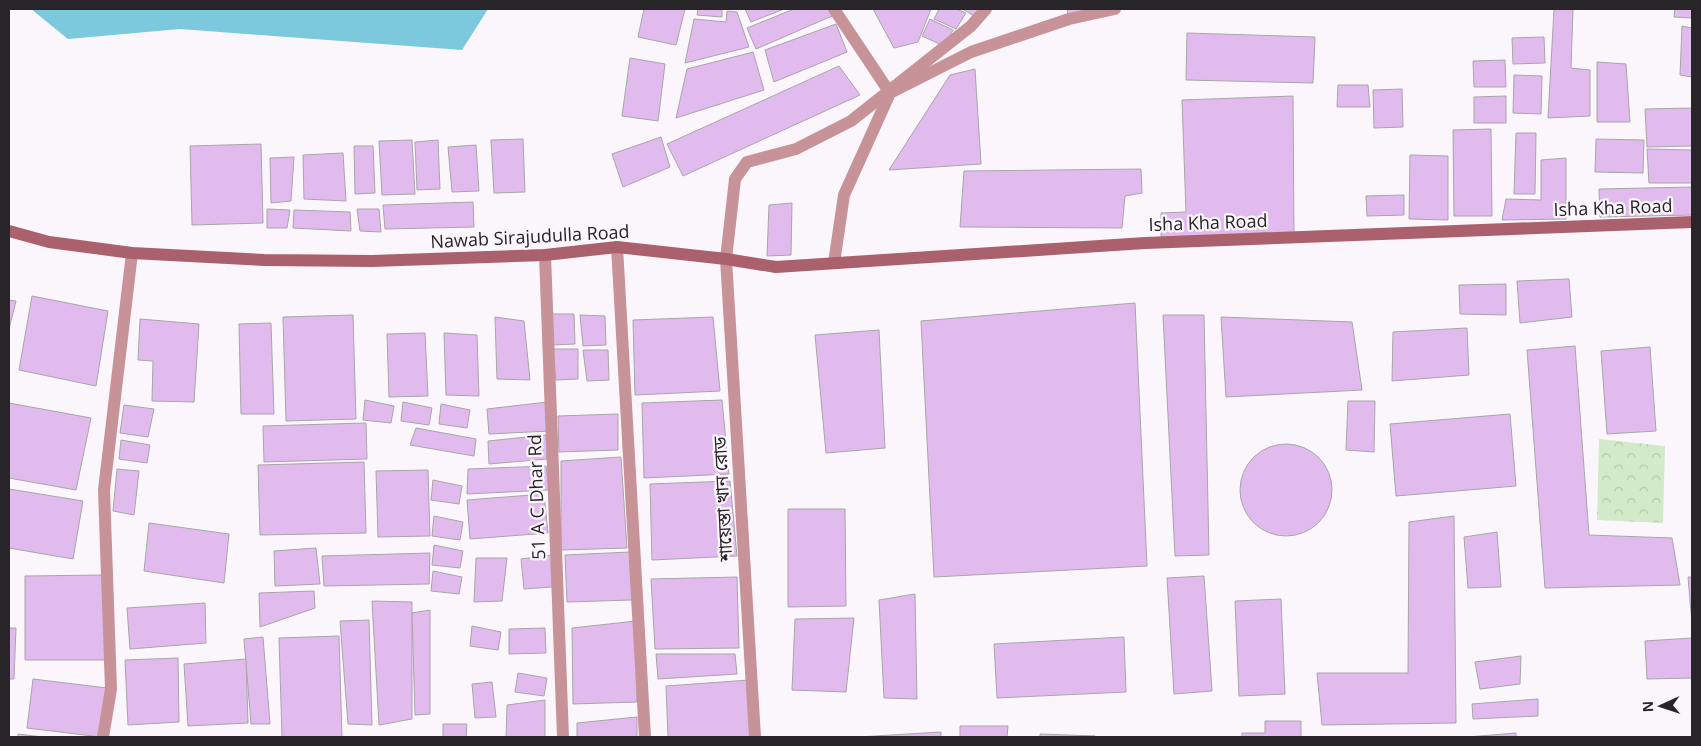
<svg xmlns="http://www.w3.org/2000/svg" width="1701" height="746" font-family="'Open Sans','Noto Sans Bengali',sans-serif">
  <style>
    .forest { fill: url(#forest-crowns) }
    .water { fill: #7cc9dd }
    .building { fill: #e2bbee; stroke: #a9a5aa }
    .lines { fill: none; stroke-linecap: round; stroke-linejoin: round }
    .lane { stroke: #c79399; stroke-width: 12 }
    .street { stroke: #c79399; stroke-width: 12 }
    .secondary { stroke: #aa616c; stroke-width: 12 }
    .labels { text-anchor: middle; stroke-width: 4.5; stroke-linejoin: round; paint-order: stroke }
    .street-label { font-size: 18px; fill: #272527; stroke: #fbf6fc }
  </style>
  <defs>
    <pattern id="forest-crowns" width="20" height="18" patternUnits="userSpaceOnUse" patternTransform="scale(1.25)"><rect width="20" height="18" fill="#d2eaca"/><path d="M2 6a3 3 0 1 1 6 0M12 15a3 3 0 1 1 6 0" fill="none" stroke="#b4c9ae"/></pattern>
  </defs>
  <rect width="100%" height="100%" fill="#fbf6fc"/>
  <!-- forest -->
  <polygon class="forest" points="1599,439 1665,446 1663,523 1597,520"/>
  <!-- water -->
  <polygon class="water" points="31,9 488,9 462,50 180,29 68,39"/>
  <!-- building -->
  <g class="building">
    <polygon points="644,9 685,9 676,45 638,37"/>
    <polygon points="698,9 722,9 722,17 697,15"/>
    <polygon points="745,9 784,9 751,22"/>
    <polygon points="794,9 829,9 832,16 756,49 747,28"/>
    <polygon points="873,9 931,9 918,42 894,48"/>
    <polygon points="939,9 956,9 966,13 956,29 934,19"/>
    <polygon points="963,9 980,9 975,17"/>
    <polygon points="1067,9 1107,9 1069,18"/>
    <polygon points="1554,9 1573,9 1571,68 1590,70 1590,116 1548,118"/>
    <polygon points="1675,9 1692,9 1692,18 1674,17"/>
    <polygon points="727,11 737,12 749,47 685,63 694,19 726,22"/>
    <polygon points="930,19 953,30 944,46 922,36"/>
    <polygon points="836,24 847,52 774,82 765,50"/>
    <polygon points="1682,26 1692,28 1692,77 1680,75"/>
    <polygon points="1187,33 1315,37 1313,83 1186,80"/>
    <polygon points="1544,37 1545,63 1513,64 1512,38"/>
    <polygon points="753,52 764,90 676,118 687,69"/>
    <polygon points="630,58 665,64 658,121 622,116"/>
    <polygon points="1505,60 1506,87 1474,87 1473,61"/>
    <polygon points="1597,62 1626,64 1630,122 1597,122"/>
    <polygon points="839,66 860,95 683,176 667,144"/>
    <polygon points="975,69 981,164 889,170 950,75"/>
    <polygon points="1514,75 1542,76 1541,114 1513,113"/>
    <polygon points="1338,85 1368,85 1370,107 1337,107"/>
    <polygon points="1402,89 1403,127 1374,128 1373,90"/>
    <polygon points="1293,96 1294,233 1161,237 1161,213 1186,212 1182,100"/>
    <polygon points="1506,96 1506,123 1474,123 1474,97"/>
    <polygon points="1692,108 1692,146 1647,147 1645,109"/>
    <polygon points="1491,129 1492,216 1454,216 1453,130"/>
    <polygon points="1516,133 1536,133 1535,194 1514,194"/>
    <polygon points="661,137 670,167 623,187 612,154"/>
    <polygon points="523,139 525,192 494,193 491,140"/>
    <polygon points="1596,139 1644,140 1643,173 1595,172"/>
    <polygon points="412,140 415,194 382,195 379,141"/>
    <polygon points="438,140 440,189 417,190 415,142"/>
    <polygon points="261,144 263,223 192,225 190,146"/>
    <polygon points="476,145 479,191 452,192 448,147"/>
    <polygon points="354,146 373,146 375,193 355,194"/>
    <polygon points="1647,149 1692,150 1692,183 1649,183"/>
    <polygon points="343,153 346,201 304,199 303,155"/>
    <polygon points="1410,155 1448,156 1448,220 1409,219"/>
    <polygon points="294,157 291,201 271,203 270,158"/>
    <polygon points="1566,158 1566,219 1502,220 1506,199 1541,200 1541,160"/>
    <polygon points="1141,169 1142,193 1125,196 1122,228 960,227 964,171"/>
    <polygon points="1692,187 1692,215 1600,217 1599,189"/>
    <polygon points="1404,195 1404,215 1367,216 1366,196"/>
    <polygon points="473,202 474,227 385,229 383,205"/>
    <polygon points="792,203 791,255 767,256 769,205"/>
    <polygon points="267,209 290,210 287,228 267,228"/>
    <polygon points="357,209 379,209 381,232 360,231"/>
    <polygon points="294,210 350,212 351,231 293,228"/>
    <polygon points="1569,279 1572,317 1520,323 1517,281"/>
    <polygon points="1506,284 1506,315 1460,314 1459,285"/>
    <polygon points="32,296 108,311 96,386 19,370"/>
    <polygon points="9,300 16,301 9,329"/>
    <polygon points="1135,303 1147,566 934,577 921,321"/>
    <polygon points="549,314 574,314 575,344 552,345"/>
    <polygon points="353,315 356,419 286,421 283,317"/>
    <polygon points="580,315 605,316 606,345 583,346"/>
    <polygon points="1163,315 1204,315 1209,555 1175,556"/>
    <polygon points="495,317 524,321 530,380 497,379"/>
    <polygon points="713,317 720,391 635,395 633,320"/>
    <polygon points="1221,317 1352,322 1362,390 1226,397"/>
    <polygon points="140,319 199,324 194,402 152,401 153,361 138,360"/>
    <polygon points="271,323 274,414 241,414 239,324"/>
    <polygon points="1467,328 1469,375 1392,381 1393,332"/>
    <polygon points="879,330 885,448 826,453 815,335"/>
    <polygon points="425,333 428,396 389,397 387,334"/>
    <polygon points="444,333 477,335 479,396 446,395"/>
    <polygon points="1575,346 1589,535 1672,538 1680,585 1545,588 1527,350"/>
    <polygon points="1650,347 1656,431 1607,434 1601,351"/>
    <polygon points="552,349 578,349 578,379 556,380"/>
    <polygon points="583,350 608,350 609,380 587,381"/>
    <polygon points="365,400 394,406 391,423 363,420"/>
    <polygon points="722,400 729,474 644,478 642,403"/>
    <polygon points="1348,401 1375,401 1374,452 1346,450"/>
    <polygon points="403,402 432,408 429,425 401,421"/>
    <polygon points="547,402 550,431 489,434 487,409"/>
    <polygon points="9,403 91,418 76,490 9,478"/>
    <polygon points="441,404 470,410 467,428 439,424"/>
    <polygon points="124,405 154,409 148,437 120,433"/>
    <polygon points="618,414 618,450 559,452 558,416"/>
    <polygon points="1510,414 1516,486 1396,496 1390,424"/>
    <polygon points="366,423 367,459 264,462 263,426"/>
    <polygon points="416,428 476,439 474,456 410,445"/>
    <polygon points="546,435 547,459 489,464 488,441"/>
    <polygon points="121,440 150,445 147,463 119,459"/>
    <circle cx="1286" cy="490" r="46"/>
    <polygon points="621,457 627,548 561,550 561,461"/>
    <polygon points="364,462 366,533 260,535 258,465"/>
    <polygon points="546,466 549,490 467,494 468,469"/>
    <polygon points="117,469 139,471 134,515 113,511"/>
    <polygon points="428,470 430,536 378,537 376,471"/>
    <polygon points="433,480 462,486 459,504 431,500"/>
    <polygon points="730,481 737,556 652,560 650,484"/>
    <polygon points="9,489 83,501 73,559 9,548"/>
    <polygon points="544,494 548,533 470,539 467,500"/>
    <polygon points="788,509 845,509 846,606 788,607"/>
    <polygon points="434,516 463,522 460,540 432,536"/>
    <polygon points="1454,516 1456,723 1322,725 1317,673 1408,673 1409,522"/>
    <polygon points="149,523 229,534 224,583 144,571"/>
    <polygon points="1497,532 1501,587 1468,588 1464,537"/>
    <polygon points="434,545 463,551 460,568 432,565"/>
    <polygon points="316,548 320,584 275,586 274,551"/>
    <polygon points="630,552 632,600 567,602 565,555"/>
    <polygon points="430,553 429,584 324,586 322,556"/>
    <polygon points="551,555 552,587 524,589 521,559"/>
    <polygon points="476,558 507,558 502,601 474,602"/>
    <polygon points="433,571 462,577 459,594 431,591"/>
    <polygon points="105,575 105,660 25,660 25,576"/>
    <polygon points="1204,576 1212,691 1174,694 1167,578"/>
    <polygon points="737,577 739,648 655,649 651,579"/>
    <polygon points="1688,577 1692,577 1692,623"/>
    <polygon points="314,591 315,608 260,627 259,593"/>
    <polygon points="915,594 917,699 884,698 879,600"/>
    <polygon points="1281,599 1285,694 1239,696 1235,601"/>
    <polygon points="372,601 412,602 412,719 379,725"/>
    <polygon points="205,603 206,643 130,649 127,608"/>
    <polygon points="430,610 430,714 415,715 412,613"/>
    <polygon points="854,618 846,692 792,690 795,619"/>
    <polygon points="369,620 372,725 348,724 340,621"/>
    <polygon points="636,621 637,702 573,704 572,628"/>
    <polygon points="472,626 501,632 498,650 470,646"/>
    <polygon points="9,628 16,628 14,679 9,679"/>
    <polygon points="545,628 546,653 509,654 509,629"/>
    <polygon points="339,636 342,737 282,737 279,638"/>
    <polygon points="263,637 270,724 251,724 244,639"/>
    <polygon points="1124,637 1126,692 997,698 994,644"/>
    <polygon points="1692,638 1692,678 1647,679 1645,641"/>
    <polygon points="656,654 735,654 737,674 658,679"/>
    <polygon points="1521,656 1520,684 1480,689 1475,662"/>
    <polygon points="178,658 179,722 128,725 125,660"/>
    <polygon points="246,659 248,723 188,726 184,664"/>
    <polygon points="518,673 547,678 544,696 515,692"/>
    <polygon points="33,679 107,688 101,737 27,728"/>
    <polygon points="749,680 750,737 668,737 666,686"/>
    <polygon points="492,682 496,717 475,718 472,684"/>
    <polygon points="1538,699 1538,716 1473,719 1472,704"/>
    <polygon points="545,700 545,737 506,737 507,705"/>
    <polygon points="637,717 637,737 577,737 577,723"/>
    <polygon points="1265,721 1301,721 1301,737 1242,737 1242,733 1265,733"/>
    <polygon points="443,724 467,724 466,737 443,737"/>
    <polygon points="960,726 1008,726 1007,737 960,737"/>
    <polygon points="941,732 941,737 858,737"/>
    <polygon points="1516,733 1516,737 1467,737"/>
    <polygon points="18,734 43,737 18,737"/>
    <polygon points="1040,734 1095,736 1040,737"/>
  </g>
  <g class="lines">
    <!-- lane -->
    <polyline class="lane" points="894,91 971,52 1069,19 1115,9"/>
    <!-- street -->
    <g class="street">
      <polyline points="617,247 645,737"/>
      <polyline points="545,255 563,737"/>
      <polyline points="834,263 844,195 890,93 834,9"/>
      <polyline points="103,737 111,689 104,490 132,253"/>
      <polyline points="755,737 726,259 735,179 747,162 796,149 851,121 971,26 986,9"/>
    </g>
    <!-- secondary -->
    <polyline class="secondary" points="9,231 49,242 132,253 264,260 372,261 545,255 617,247 726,259 776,267 1145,243 1692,222"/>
  </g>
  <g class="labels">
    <!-- street labels -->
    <g class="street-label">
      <text transform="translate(1613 208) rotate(-2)" y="6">Isha Kha Road</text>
      <text transform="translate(1208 223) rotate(-2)" y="6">Isha Kha Road</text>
      <text transform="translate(530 237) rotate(-3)" y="6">Nawab Sirajudulla Road</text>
      <text transform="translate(537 497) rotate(-92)" y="6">51 A C Dhar Rd</text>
      <text transform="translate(723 499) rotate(-93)" y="6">শায়েস্তা খান রোড</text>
    </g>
  </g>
  <!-- border -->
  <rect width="1701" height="746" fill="none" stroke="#272527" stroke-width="20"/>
  <!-- north arrow -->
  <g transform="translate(1661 706) rotate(267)" stroke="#fbf6fc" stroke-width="4" paint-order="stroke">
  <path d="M0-4L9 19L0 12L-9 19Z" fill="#272527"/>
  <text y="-8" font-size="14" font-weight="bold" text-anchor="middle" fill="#272527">N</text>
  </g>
</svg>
